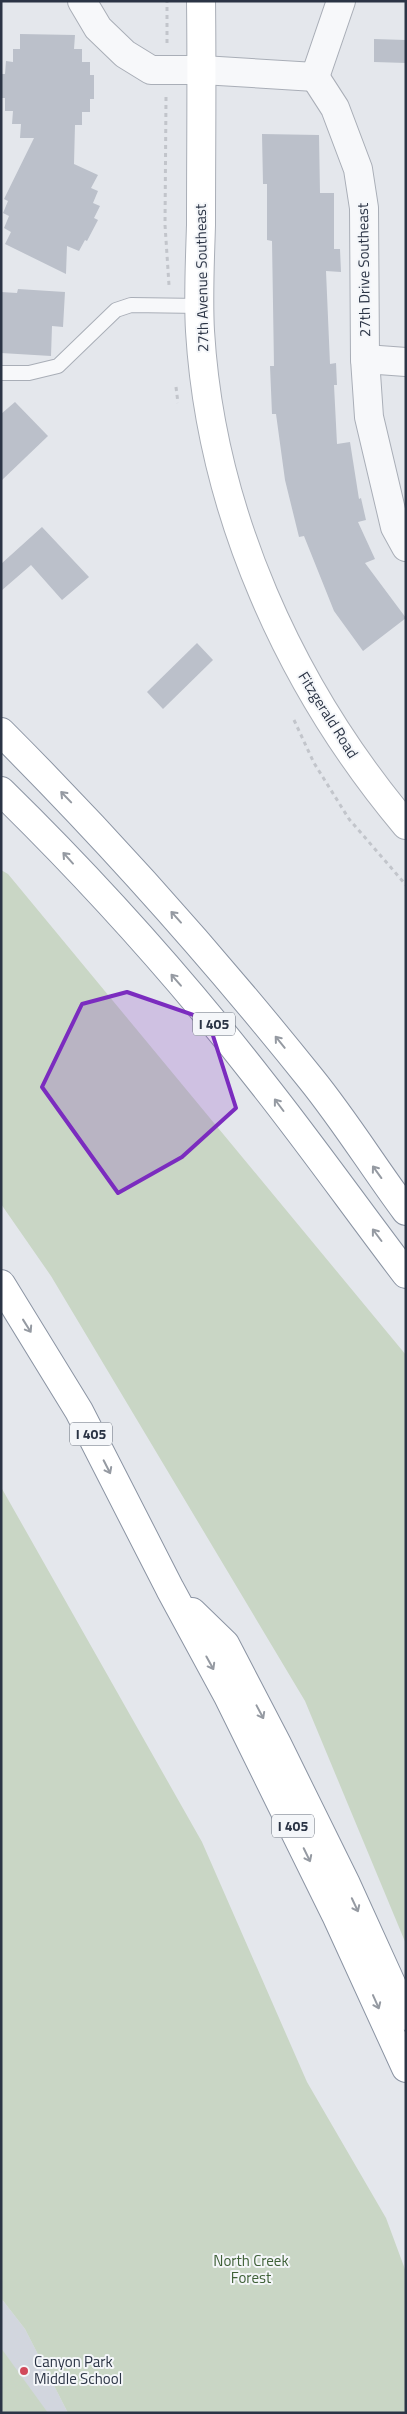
<svg xmlns="http://www.w3.org/2000/svg" width="407" height="2414" font-family="'Titillium Web',sans-serif">
  <style>
    .built { fill: #d2d6de }
    .green { fill: #c9d6c5 }
    .building { fill: #bbc0ca }
    .lines { fill: none; stroke-linecap: round; stroke-linejoin: round }
    .lane-casing { stroke: #a9aeb7; stroke-width: 16 }
    .street-casing { stroke: #a9aeb7; stroke-width: 30 }
    .secondary-casing { stroke: #a9aeb7; stroke-width: 30 }
    .highway-casing { stroke: #8b94a3; stroke-width: 30 }
    .path { stroke: #c2c5cb; stroke-width: 3; stroke-dasharray: 4 4; stroke-linecap: butt }
    .lane { stroke: #f7f8fa; stroke-width: 14 }
    .street { stroke: #f7f8fa; stroke-width: 28 }
    .secondary { stroke: #fff; stroke-width: 28 }
    .highway { stroke: #fff; stroke-width: 28 }
    .oneway { stroke: #959aa2 }
    .marked { fill: #7b2cbf; fill-opacity: 0.2; stroke: #7b2cbf; stroke-width: 4; stroke-linejoin: round }
    .poi-dot { fill: #d1495b; stroke: #f4f6f9; stroke-width: 2 }
    .labels { text-anchor: middle; stroke-width: 4; stroke-linejoin: round; paint-order: stroke }
    .shield { fill: #f4f6f9; stroke: #676e7b; stroke-width: 1 }
    .shield-label { font-size: 14px; font-weight: bold; fill: #2b3445 }
    .street-label { font-size: 15px; fill: #2b3445; stroke: #f4f6f9 }
    .park-label { font-size: 15px; fill: #3f6138; stroke: #f4f6f9 }
    .poi-label { font-size: 15px; fill: #2b3445; stroke: #f4f6f9; text-anchor: start }
  </style>
  <rect width="100%" height="100%" fill="#e4e7ec"/>
  <!-- built -->
  <polygon class="built" points="1,2298 25,2329 68,2413 1,2413"/>
  <!-- green -->
  <g class="green">
    <polygon points="1,870 8,874 406,1355 406,1944 305,1701 51,1276 1,1204"/>
    <polygon points="1,1487 202,1842 307,2082 386,2218 406,2272 406,2413 68,2413 25,2329 1,2298"/>
    <polygon points="1,2348 48,2413 4,2413 1,2409"/>
  </g>
  <!-- building -->
  <g class="building">
    <polygon points="20,34 75,35 74,49 82,49 82,62 90,62 90,75 94,75 94,99 90,99 90,112 82,112 82,125 75,125 74,164 98,175 91,188 98,191 93,203 100,206 94,218 98,220 87,241 85,240 79,251 67,246 66,274 5,244 11,232 4,228 9,216 3,213 8,201 4,199 34,138 20,138 21,124 12,124 13,111 5,111 5,98 1,98 1,74 5,74 6,61 13,62 13,49 20,49"/>
    <polygon points="374,39 406,40 406,63 374,62"/>
    <polygon points="262,134 319,135 320,193 334,193 334,249 340,249 341,272 326,271 330,364 336,363 337,385 334,385 337,444 350,442 359,499 361,498 366,520 358,522 375,559 365,563 406,618 363,651 334,611 304,536 299,537 285,480 276,414 272,414 270,366 274,366 272,241 267,240 267,184 263,184"/>
    <polygon points="18,289 65,292 63,327 52,326 51,356 1,353 1,292 17,293"/>
    <polygon points="15,402 48,436 1,481 1,414"/>
    <polygon points="42,527 89,577 62,600 31,565 1,591 1,564"/>
    <polygon points="197,643 213,660 163,709 147,692"/>
  </g>
  <g class="lines">
    <!-- lane casing -->
    <g class="lane-casing">
      <polyline id="lane" points="1,373 29,373 58,366 116,310 131,305 200,306"/>
    </g>
    <!-- street casing -->
    <g class="street-casing">
      <g id="street">
        <polyline points="82,1 98,28 125,54 151,70 202,70 315,77"/>
        <polyline points="315,77 335,108 358,169 364,208 365,359 369,417 395,527 406,547"/>
        <polyline points="315,77 341,1"/>
        <polyline points="365,359 406,362"/>
      </g>
    </g>
    <!-- secondary casing -->
    <g class="secondary-casing">
      <path id="secondary" d="M201,1c1,75 0,150 0,224 -1,35 -3,71 -1,106 11,181 90,356 206,494"/>
    </g>
    <!-- highway casing -->
    <g class="highway-casing">
      <g id="highway">
        <path d="M1,732c110,110 213,226 310,347 34,42 63,89 95,132"/>
        <path d="M1,791c93,91 182,190 262,293 49,62 95,127 143,190"/>
        <polyline points="1,1284 79,1411 170,1589 228,1696 336,1915 406,2068"/>
        <polyline points="192,1612 225,1644 277,1744 346,1884 406,2016"/>
      </g>
    </g>
    <!-- path -->
    <g class="path">
      <polyline points="167,43 167,1"/>
      <polyline points="166,97 165,225 169,285"/>
      <polyline points="176,387 178,403"/>
      <polyline points="294,720 314,763 349,819 406,885"/>
    </g>
    <!-- lane -->
    <use href="#lane" class="lane"/>
    <!-- street -->
    <use href="#street" class="street"/>
    <!-- secondary -->
    <use href="#secondary" class="secondary"/>
    <!-- highway -->
    <use href="#highway" class="highway"/>
  </g>
  <!-- one-way arrows -->
  <defs><path id="oneway-shaft" d="M-6 0H5M1.5-3L5.5 0L1.5 3" fill="none" stroke-width="1.6" stroke-linecap="round" stroke-linejoin="round" transform="scale(1.25)"/></defs>
  <g class="oneway">
    <use href="#oneway-shaft" transform="translate(66 797) rotate(-134)"/>
    <use href="#oneway-shaft" transform="translate(68 858) rotate(-132)"/>
    <use href="#oneway-shaft" transform="translate(176 917) rotate(-132)"/>
    <use href="#oneway-shaft" transform="translate(176 980) rotate(-131)"/>
    <use href="#oneway-shaft" transform="translate(280 1042) rotate(-129)"/>
    <use href="#oneway-shaft" transform="translate(279 1105) rotate(-127)"/>
    <use href="#oneway-shaft" transform="translate(377 1172) rotate(-126)"/>
    <use href="#oneway-shaft" transform="translate(377 1235) rotate(-127)"/>
    <use href="#oneway-shaft" transform="translate(27 1326) rotate(58)"/>
    <use href="#oneway-shaft" transform="translate(107 1467) rotate(63)"/>
    <use href="#oneway-shaft" transform="translate(210 1663) rotate(61)"/>
    <use href="#oneway-shaft" transform="translate(260 1712) rotate(62)"/>
    <use href="#oneway-shaft" transform="translate(307 1855) rotate(64)"/>
    <use href="#oneway-shaft" transform="translate(355 1905) rotate(65)"/>
    <use href="#oneway-shaft" transform="translate(376 2002) rotate(66)"/>
  </g>
  <!-- marked area -->
  <path class="marked" d="M127,992l81,28 28,88 -54,49 -64,36 -76,-106 40,-83z"/>
  <!-- markers -->
  <circle class="poi-dot" cx="24" cy="2371" r="5"/>
  <g class="labels">
    <!-- shield labels -->
    <g class="shield">
      <rect x="193" y="1012.5" width="42" height="23" rx="4"/>
      <rect x="70" y="1422.5" width="42" height="23" rx="4"/>
      <rect x="272" y="1814.5" width="42" height="23" rx="4"/>
    </g>
    <g class="shield-label">
      <text x="214" y="1029">I 405</text>
      <text x="91" y="1439">I 405</text>
      <text x="293" y="1831">I 405</text>
    </g>
    <!-- street labels -->
    <g class="street-label">
      <text transform="translate(364 270) rotate(-91)" y="5">27th Drive Southeast</text>
      <text transform="translate(202 278) rotate(-91)" y="5">27th Avenue Southeast</text>
      <text transform="translate(328 715) rotate(58)" y="5">Fitzgerald Road</text>
    </g>
    <!-- park labels -->
    <g class="park-label">
      <text x="251" y="2266">North Creek<tspan x="251" dy="17">Forest</tspan></text>
    </g>
    <!-- poi labels -->
    <g class="poi-label">
      <text x="34" y="2367">Canyon Park<tspan x="34" dy="17">Middle School</tspan></text>
    </g>
  </g>
  <!-- border -->
  <rect width="407" height="2414" fill="none" stroke="#2b3445" stroke-width="5"/>
</svg>
